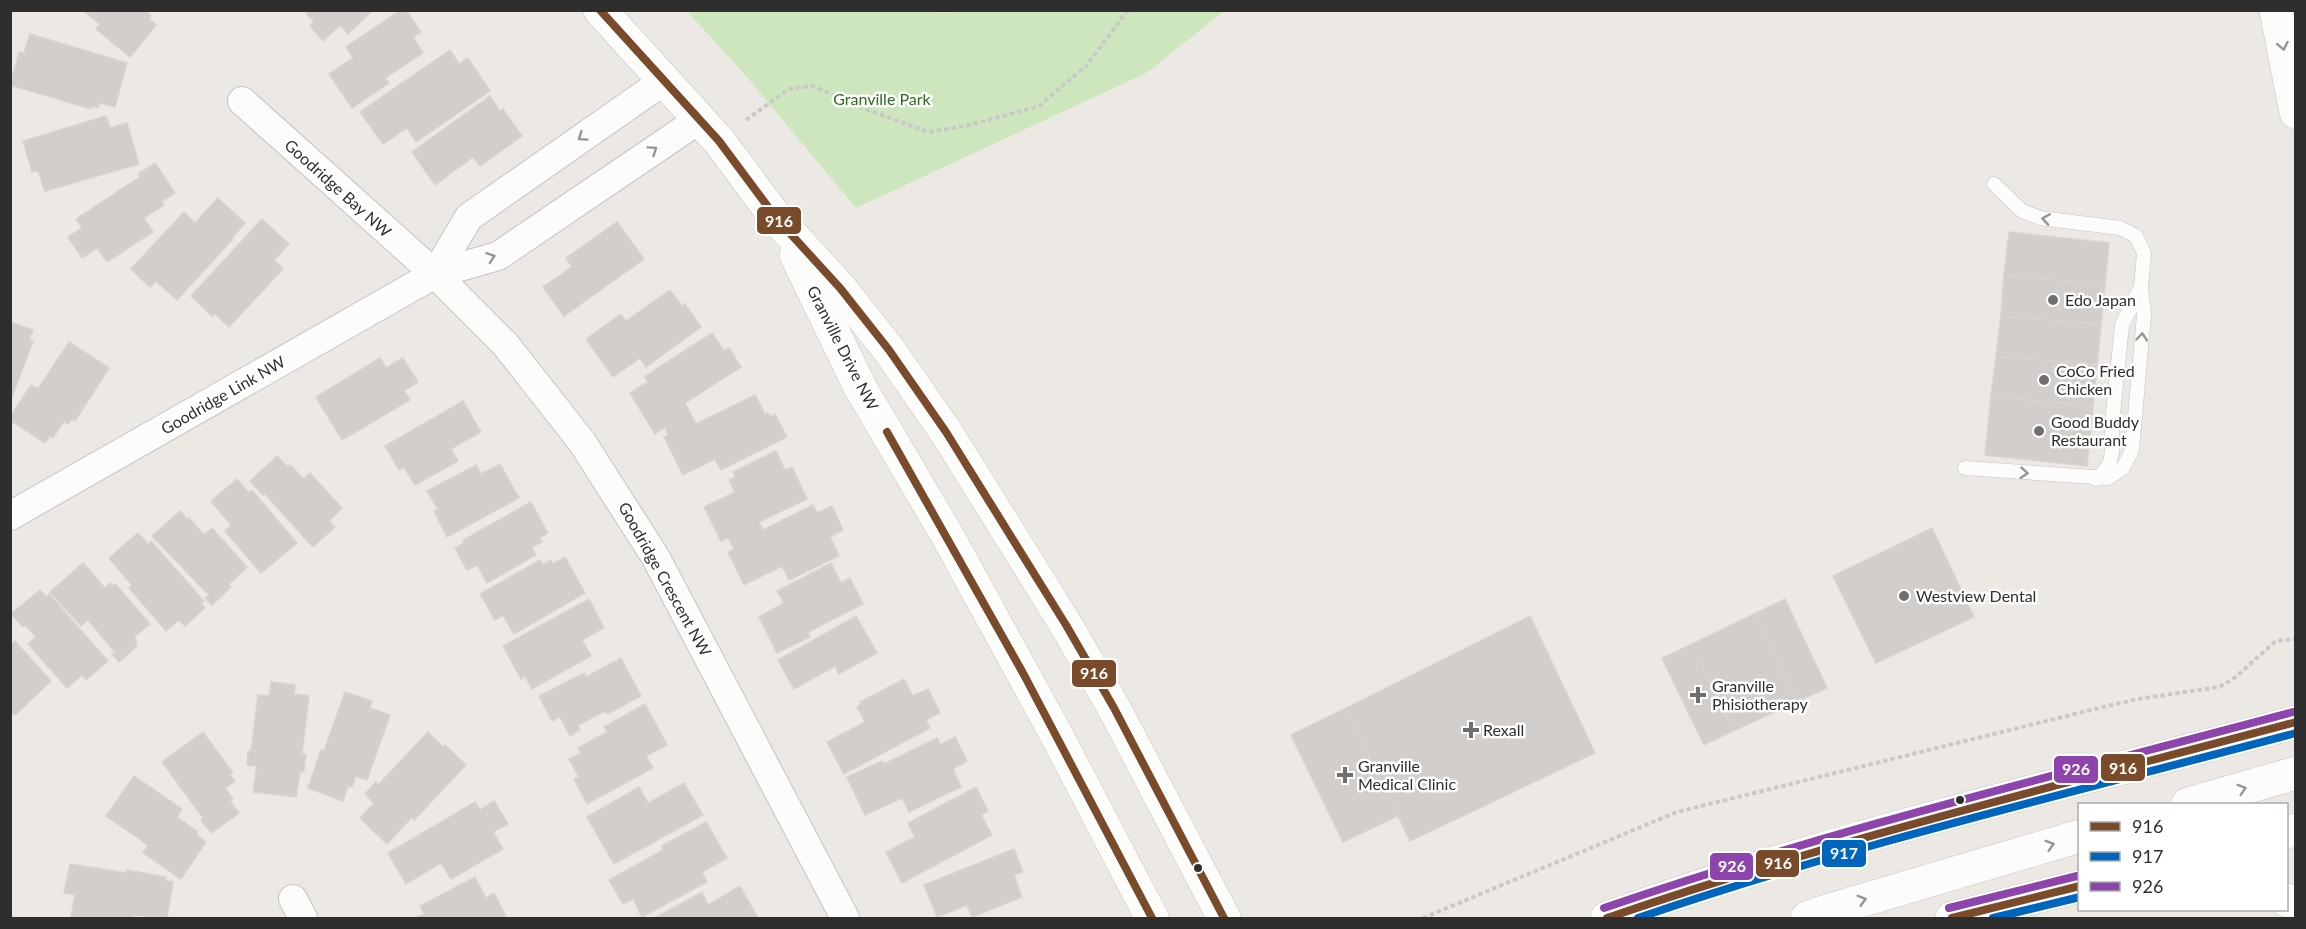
<svg xmlns="http://www.w3.org/2000/svg" width="2306" height="929" font-family="Lato,sans-serif">
  <style>
    .green { fill: #cee6be }
    .building { fill: #d1cecb; stroke: #d7d4d0; stroke-width: 1.5 }
    .lines { fill: none; stroke-linecap: round; stroke-linejoin: round }
    .service-casing { stroke: #c5c4c5; stroke-width: 15 }
    .minor-casing { stroke: #c5c4c5; stroke-width: 30 }
    .tertiary-casing { stroke: #c5c4c5; stroke-width: 34 }
    .secondary-casing { stroke: #c5c4c5; stroke-width: 34 }
    .path { stroke: #c9c9c8; stroke-width: 4; stroke-dasharray: 4.5 3; stroke-linecap: butt }
    .service { stroke: #fcfcfb; stroke-width: 14 }
    .minor { stroke: #fcfcfb; stroke-width: 28 }
    .tertiary { stroke: #fcfcfb; stroke-width: 33 }
    .secondary { stroke: #fcfcfb; stroke-width: 33 }
    .bus-1-casing { stroke: #fff; stroke-width: 12 }
    .bus-2-casing { stroke: #fff; stroke-width: 12 }
    .bus-3-casing { stroke: #fff; stroke-width: 12 }
    .bus-1 { stroke: #7a4b2a; stroke-width: 8 }
    .bus-2 { stroke: #0065bd; stroke-width: 8 }
    .bus-3 { stroke: #8e44ad; stroke-width: 8 }
    .oneway { stroke: #959594 }
    .poi-dot { fill: #706f6e; stroke: #fff; stroke-width: 2 }
    .bus-dot { fill: #2e2e2e; stroke: #fff; stroke-width: 2 }
    .labels { text-anchor: middle; stroke-width: 5; stroke-linejoin: round; paint-order: stroke }
    .park-label { font-size: 16px; fill: #2c6e1b; stroke: #fff }
    .street-label { font-size: 16px; fill: #2e2e2e; stroke: #fff }
    .poi-label { font-size: 16px; fill: #2e2e2e; stroke: #fff; text-anchor: start }
    .line-badge { stroke: #fff; stroke-width: 2 }
    .badge-label { font-size: 16px; text-anchor: middle; font-weight: bold; fill: #fff }
  </style>
  <rect width="100%" height="100%" fill="#ece8e4"/>
  <!-- green -->
  <polygon class="green" points="932,11 944,13 955,10 1224,11 1146,73 856,208 746,76 687,11"/>
  <!-- building -->
  <g class="building">
    <polygon points="82,10 145,10 151,16 149,19 156,25 130,57 96,29 100,24"/>
    <polygon points="308,10 373,10 348,34 340,25 323,41 310,26 314,22 306,13"/>
    <polygon points="401,10 406,10 421,32 413,37 423,53 385,78 389,83 352,108 329,74 353,58 346,47"/>
    <polygon points="30,34 127,63 115,107 100,103 98,108 91,106 91,109 10,85 19,52 24,53"/>
    <polygon points="450,50 459,64 468,58 490,91 416,142 407,128 383,144 360,112"/>
    <polygon points="490,96 500,111 503,109 522,136 480,166 473,157 435,185 412,152"/>
    <polygon points="106,116 110,128 127,123 139,164 45,191 38,171 32,172 23,141"/>
    <polygon points="155,163 175,193 162,201 164,205 144,218 153,232 107,262 97,248 82,258 68,237 82,228 76,219 140,177 138,174"/>
    <polygon points="218,198 245,223 232,238 233,239 177,300 156,281 150,287 131,269 184,212 195,223"/>
    <polygon points="262,219 289,244 274,260 283,269 229,327 215,314 212,316 191,296"/>
    <polygon points="617,222 644,259 564,316 543,287 572,267 566,258"/>
    <polygon points="2009,232 2109,243 2105,285 2004,275"/>
    <polygon points="2004,275 2105,285 2101,325 2001,316"/>
    <polygon points="670,290 682,306 685,304 701,327 646,367 640,358 613,377 586,339 621,314 626,321"/>
    <polygon points="2001,316 2101,325 2097,365 1996,356"/>
    <polygon points="10,322 33,330 29,340 33,341 10,402"/>
    <polygon points="712,333 724,351 729,348 741,367 685,403 696,424 755,395 765,414 768,413 770,417 775,414 787,437 721,470 715,459 683,475 664,437 668,435 665,427 655,434 630,393 648,382 644,377"/>
    <polygon points="69,342 109,368 75,421 72,419 68,424 64,421 53,438 50,436 45,443 10,420 10,417 31,385 38,389"/>
    <polygon points="1996,356 2097,365 2093,407 1991,396"/>
    <polygon points="380,358 386,368 403,358 418,382 404,391 410,400 342,440 316,397"/>
    <polygon points="1991,396 2093,407 2087,466 1985,455"/>
    <polygon points="463,401 481,432 451,449 458,461 415,485 404,467 399,470 385,446"/>
    <polygon points="776,451 785,470 792,467 807,499 759,522 763,530 813,505 817,513 832,506 843,530 830,537 839,556 789,580 782,566 744,585 728,552 734,549 728,538 721,541 704,507 735,492 729,480 736,477 733,472"/>
    <polygon points="277,456 288,467 290,465 304,479 310,473 342,508 329,521 335,527 313,547 264,493 263,495 250,481"/>
    <polygon points="500,464 519,498 447,537 434,511 438,509 427,491 476,465 481,474"/>
    <polygon points="237,479 249,493 252,490 297,543 261,573 225,531 231,525 211,501"/>
    <polygon points="531,502 548,533 539,538 542,542 532,547 536,555 487,583 477,565 467,570 455,548 464,543 463,540"/>
    <polygon points="180,511 187,519 189,518 204,535 212,528 247,567 229,584 231,587 212,605 205,598 209,595 152,536"/>
    <polygon points="1932,528 1974,617 1876,663 1833,576"/>
    <polygon points="138,533 148,544 151,541 204,601 201,604 205,608 185,626 179,620 166,631 129,588 132,585 109,558"/>
    <polygon points="565,557 585,593 514,634 503,615 495,620 480,594 540,560 543,565 551,560 553,564"/>
    <polygon points="83,563 105,588 110,583 112,586 115,584 150,624 134,637 137,642 135,644 137,646 119,662 112,654 115,652 88,620 81,626 50,592"/>
    <polygon points="831,563 841,583 850,578 863,604 808,632 810,637 777,653 759,617 784,603 777,591"/>
    <polygon points="40,590 46,597 49,594 108,661 86,680 82,675 67,688 28,644 36,637 25,625 23,627 11,614"/>
    <polygon points="589,599 604,628 582,640 591,656 532,689 525,676 521,679 503,646"/>
    <polygon points="1785,599 1827,688 1797,702 1754,614"/>
    <polygon points="1754,614 1797,702 1733,731 1692,644"/>
    <polygon points="856,616 877,653 839,674 835,666 794,689 778,660"/>
    <polygon points="1530,616 1595,753 1410,841 1346,708"/>
    <polygon points="15,641 51,681 15,715 10,710 10,646"/>
    <polygon points="1692,644 1733,731 1704,745 1662,658"/>
    <polygon points="621,658 641,696 607,714 605,711 578,725 580,730 570,736 560,717 552,721 539,696 584,673 586,677"/>
    <polygon points="904,679 913,696 928,689 940,713 926,720 930,728 844,774 827,742 865,722 857,707 862,704 860,702"/>
    <polygon points="271,682 295,685 294,694 309,696 302,754 306,754 304,772 300,772 296,797 253,792 257,766 247,765 248,751 251,751 258,695 269,696"/>
    <polygon points="345,692 372,701 370,708 390,715 367,780 356,776 352,787 348,786 343,801 308,788 321,750 324,751"/>
    <polygon points="645,704 667,745 646,756 653,768 587,804 574,779 579,777 569,759 581,753 578,748 607,732 604,727"/>
    <polygon points="1346,708 1398,816 1343,842 1291,735"/>
    <polygon points="203,732 233,773 230,775 235,781 225,788 233,799 230,801 239,813 211,833 201,820 203,818 162,762"/>
    <polygon points="428,732 443,747 445,745 466,765 414,820 412,817 387,844 360,818 374,803 365,794 376,782 378,785"/>
    <polygon points="955,737 967,761 953,769 961,787 909,812 902,798 865,815 847,777 882,761 884,764 937,738 940,745"/>
    <polygon points="134,776 182,809 177,817 198,832 196,834 206,842 181,879 143,853 148,845 106,816"/>
    <polygon points="684,783 703,815 614,864 587,817 639,787 648,803"/>
    <polygon points="976,787 988,811 981,815 992,835 902,883 886,852 915,837 908,823"/>
    <polygon points="494,801 508,824 493,832 503,849 451,879 441,863 406,884 388,853 475,802 480,810"/>
    <polygon points="706,822 727,858 702,872 707,882 642,917 633,899 623,904 609,880 663,850 662,846"/>
    <polygon points="1014,849 1023,872 1014,875 1022,897 972,917 967,905 937,917 924,885"/>
    <polygon points="70,864 126,873 127,870 166,877 166,881 173,882 167,918 133,915 133,918 71,917 75,895 64,893"/>
    <polygon points="475,877 486,898 494,893 506,917 415,918 424,914 420,906"/>
    <polygon points="740,886 758,918 655,918 702,892 708,905"/>
  </g>
  <g class="lines">
    <!-- service casing -->
    <g class="service-casing">
      <g id="service">
        <polyline points="1965,468 2108,478 2123,468 2132,450 2144,315 2141,287 2144,253 2136,236 2120,228 2040,218 2022,211 1994,184"/>
        <polyline points="2096,479 2103,473 2110,462 2112,452 2112,424 2122,325 2141,287"/>
      </g>
    </g>
    <!-- minor casing -->
    <g class="minor-casing">
      <g id="minor">
        <polyline points="242,101 435,274 505,344 582,442 656,558 845,918"/>
        <polyline points="435,274 469,217 665,80"/>
        <polyline points="10,516 435,274 498,256 700,119"/>
        <polyline points="293,899 303,918"/>
      </g>
    </g>
    <!-- tertiary casing -->
    <g class="tertiary-casing">
      <g id="tertiary">
        <polyline points="600,10 719,141 777,219 840,288 889,350 946,432 1066,625 1114,708 1224,918"/>
        <polyline points="796,255 860,387 947,535 1057,736 1152,918"/>
      </g>
    </g>
    <!-- secondary casing -->
    <g class="secondary-casing">
      <g id="secondary">
        <polyline points="2276,10 2296,112"/>
        <polyline points="2188,804 2296,773"/>
        <polyline points="2286,832 2296,830"/>
        <polyline points="2286,900 2296,902"/>
        <path d="M1607,918c225,-81 458,-133 689,-196"/>
        <polyline points="1807,918 1823,912 2080,836"/>
        <polyline points="1952,918 2080,886"/>
      </g>
    </g>
    <!-- path -->
    <g class="path">
      <polyline points="746,120 789,89 813,86 860,107 928,132 966,126 1039,106 1086,66 1128,10"/>
      <polyline points="1423,918 1677,812 2099,708 2138,699 2219,687 2232,680 2276,641 2296,639"/>
    </g>
    <!-- service -->
    <use href="#service" class="service"/>
    <!-- minor -->
    <use href="#minor" class="minor"/>
    <!-- tertiary -->
    <use href="#tertiary" class="tertiary"/>
    <!-- secondary -->
    <use href="#secondary" class="secondary"/>
    <!-- bus-1 casing -->
    <g class="bus-1-casing">
      <g id="bus-1">
        <polyline points="600,10 719,141 777,219 840,288 889,350 946,432 1066,625 1114,708 1224,918"/>
        <polyline points="887,432 1023,673 1152,918"/>
        <path d="M1607,918c226,-78 458,-134 689,-196"/>
        <polyline points="1952,918 2080,886"/>
      </g>
    </g>
    <!-- bus-2 casing -->
    <g class="bus-2-casing">
      <g id="bus-2">
        <path d="M1638,918c216,-74 437,-126 658,-185"/>
        <polyline points="1993,918 2080,897"/>
      </g>
    </g>
    <!-- bus-3 casing -->
    <g class="bus-3-casing">
      <g id="bus-3">
        <path d="M1604,908c226,-78 458,-134 689,-196"/>
        <polyline points="1949,908 2077,876"/>
      </g>
    </g>
    <!-- bus-1 -->
    <use href="#bus-1" class="bus-1"/>
    <!-- bus-2 -->
    <use href="#bus-2" class="bus-2"/>
    <!-- bus-3 -->
    <use href="#bus-3" class="bus-3"/>
  </g>
  <!-- one-way arrows -->
  <defs><path id="oneway-chevron" d="M-2-3.5L2.5 0L-2 3.5" fill="none" stroke-width="1.6" stroke-linecap="round" stroke-linejoin="round" transform="scale(1.5)"/></defs>
  <g class="oneway">
    <use href="#oneway-chevron" transform="translate(2283 46) rotate(79)"/>
    <use href="#oneway-chevron" transform="translate(582 137) rotate(145)"/>
    <use href="#oneway-chevron" transform="translate(653 150) rotate(-34)"/>
    <use href="#oneway-chevron" transform="translate(2046 219) rotate(-171)"/>
    <use href="#oneway-chevron" transform="translate(491 257) rotate(-19)"/>
    <use href="#oneway-chevron" transform="translate(2142 337) rotate(-85)"/>
    <use href="#oneway-chevron" transform="translate(2024 473) rotate(5)"/>
    <use href="#oneway-chevron" transform="translate(2242 789) rotate(-17)"/>
    <use href="#oneway-chevron" transform="translate(2050 845) rotate(-16)"/>
    <use href="#oneway-chevron" transform="translate(1862 900) rotate(-16)"/>
  </g>
  <!-- markers -->
  <g class="poi-dot">
    <circle cx="2053" cy="300" r="6"/>
    <circle cx="2044" cy="380" r="6"/>
    <circle cx="2039" cy="431" r="6"/>
    <circle cx="1904" cy="596" r="6"/>
    <path d="M1695 686h6v6h6v6h-6v6h-6v-6h-6v-6h6z"/>
    <path d="M1468 721h6v6h6v6h-6v6h-6v-6h-6v-6h6z"/>
    <path d="M1342 766h6v6h6v6h-6v6h-6v-6h-6v-6h6z"/>
  </g>
  <g class="bus-dot">
    <circle cx="1960" cy="800" r="5"/>
    <circle cx="1198" cy="868" r="5"/>
  </g>
  <g class="labels">
    <!-- park labels -->
    <g class="park-label">
      <text x="882" y="105">Granville Park</text>
    </g>
    <!-- street labels -->
    <g class="street-label">
      <text transform="translate(338 188) rotate(42)" y="6">Goodridge Bay NW</text>
      <text transform="translate(843 348) rotate(63)" y="6">Granville Drive NW</text>
      <text transform="translate(223 395) rotate(-30)" y="6">Goodridge Link NW</text>
      <text transform="translate(665 579) rotate(61)" y="6">Goodridge Crescent NW</text>
    </g>
    <!-- poi labels -->
    <g class="poi-label">
      <text x="2065" y="306">Edo Japan</text>
      <text x="2056" y="377">CoCo Fried<tspan x="2056" dy="18">Chicken</tspan></text>
      <text x="2051" y="428">Good Buddy<tspan x="2051" dy="18">Restaurant</tspan></text>
      <text x="1916" y="602">Westview Dental</text>
      <text x="1712" y="692">Granville<tspan x="1712" dy="18">Phisiotherapy</tspan></text>
      <text x="1483" y="736">Rexall</text>
      <text x="1358" y="772">Granville<tspan x="1358" dy="18">Medical Clinic</tspan></text>
    </g>
  </g>
  <g class="line-badge">
    <rect x="756" y="206" width="46" height="29" rx="6" fill="#7a4b2a"/>
    <rect x="1071" y="659" width="46" height="29" rx="6" fill="#7a4b2a"/>
    <rect x="2100" y="753" width="46" height="29" rx="6" fill="#7a4b2a"/>
    <rect x="2053" y="755" width="46" height="29" rx="6" fill="#8e44ad"/>
    <rect x="1821" y="839" width="46" height="29" rx="6" fill="#0065bd"/>
    <rect x="1755" y="849" width="45" height="29" rx="6" fill="#7a4b2a"/>
    <rect x="1709" y="852" width="45" height="29" rx="6" fill="#8e44ad"/>
  </g>
  <g class="badge-label">
    <text x="779" y="227">916</text>
    <text x="1094" y="679">916</text>
    <text x="2123" y="774">916</text>
    <text x="2076" y="775">926</text>
    <text x="1844" y="859">917</text>
    <text x="1778" y="869">916</text>
    <text x="1732" y="872">926</text>
  </g>
  <!-- border -->
  <rect width="2306" height="929" fill="none" stroke="#2e2e2e" stroke-width="24"/>
  <!-- legend -->
  <rect x="2078" y="803" width="210" height="108" fill="#ffffff" stroke="#ababab" stroke-width="1.5"/>
  <rect x="2090" y="822" width="30" height="9" fill="#7a4b2a" stroke="#ababab" stroke-width="1.5"/>
  <text x="2132" y="833" font-size="18" fill="#2e2e2e">916</text>
  <rect x="2090" y="852" width="30" height="9" fill="#0065bd" stroke="#ababab" stroke-width="1.5"/>
  <text x="2132" y="863" font-size="18" fill="#2e2e2e">917</text>
  <rect x="2090" y="882" width="30" height="9" fill="#8e44ad" stroke="#ababab" stroke-width="1.5"/>
  <text x="2132" y="893" font-size="18" fill="#2e2e2e">926</text>
</svg>
